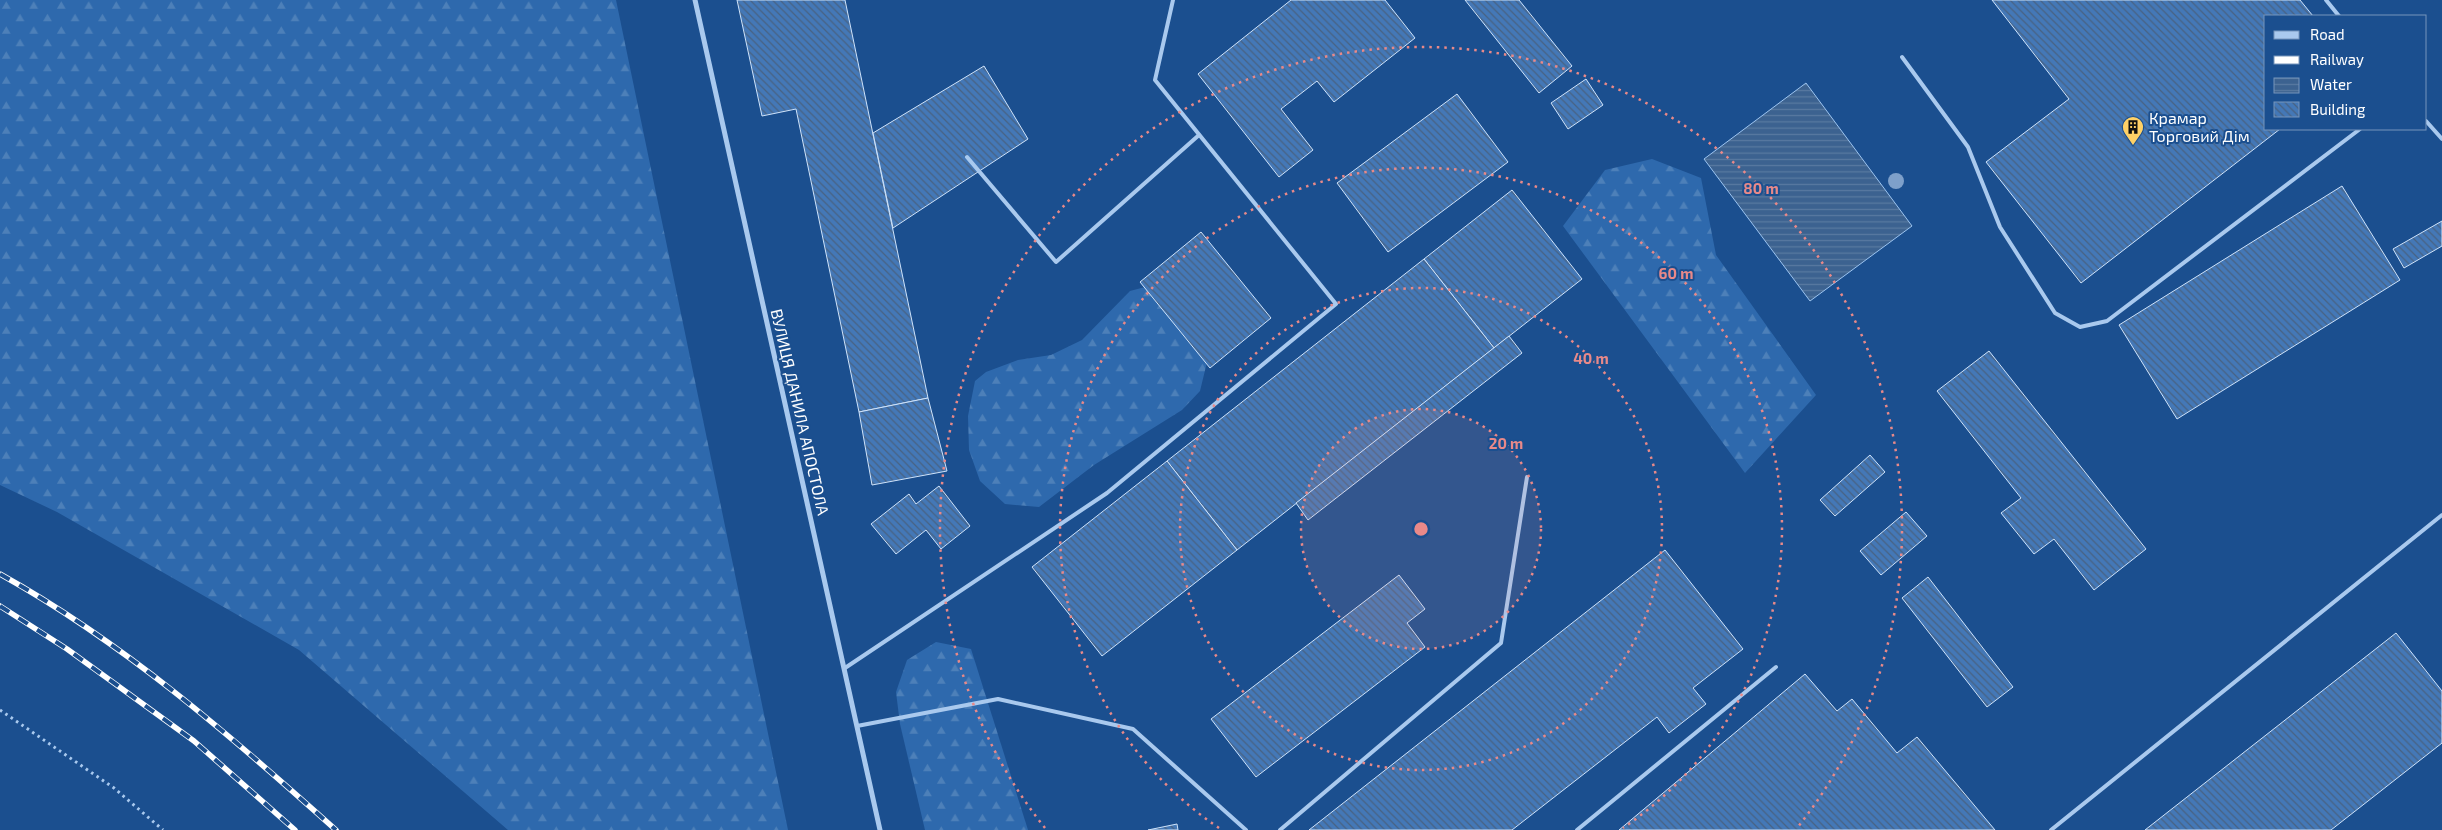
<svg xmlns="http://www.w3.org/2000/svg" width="2442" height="830" font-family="'Exo 2',sans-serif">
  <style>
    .forest { fill: url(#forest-firs) }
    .water { fill: url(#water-rules); stroke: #9cc4f0 }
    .building { fill: url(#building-back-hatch); stroke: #cfe3fa }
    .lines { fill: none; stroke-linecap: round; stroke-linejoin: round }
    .path { stroke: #a9c9ee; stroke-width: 3; stroke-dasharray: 2.5 4; stroke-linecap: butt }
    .service { stroke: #a9c9ee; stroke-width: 4 }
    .minor { stroke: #a9c9ee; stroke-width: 5 }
    .rail-casing { stroke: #fff; stroke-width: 5.5 }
    .rail { stroke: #1b4f8f; stroke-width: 4; stroke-dasharray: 11; stroke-linecap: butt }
    .tree { fill: #7ea0ca }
    .ring { fill: none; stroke: #e88989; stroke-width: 2.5; stroke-dasharray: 2.5 5 }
    .labels { text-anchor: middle; stroke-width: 4; stroke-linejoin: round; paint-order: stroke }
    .poi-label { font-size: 16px; fill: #fff; stroke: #1b4f8f; text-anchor: start }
    .street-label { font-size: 16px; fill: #fff; stroke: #1b4f8f }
    .centre { fill: #e88989; stroke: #1b4f8f; stroke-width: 2.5 }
    .ring-label { font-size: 15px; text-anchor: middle; font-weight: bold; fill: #e88989; stroke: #1b4f8f; stroke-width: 4; stroke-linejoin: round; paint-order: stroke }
  </style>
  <defs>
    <pattern id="forest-firs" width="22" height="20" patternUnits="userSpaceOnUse" patternTransform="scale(1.25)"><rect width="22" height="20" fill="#2e69ad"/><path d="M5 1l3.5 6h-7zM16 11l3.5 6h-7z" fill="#4d80b9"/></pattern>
    <pattern id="water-rules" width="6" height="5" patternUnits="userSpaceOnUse" patternTransform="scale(1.25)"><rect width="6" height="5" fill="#3c6290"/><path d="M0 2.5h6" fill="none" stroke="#597aa1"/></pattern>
    <pattern id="building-back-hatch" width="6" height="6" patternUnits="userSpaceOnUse" patternTransform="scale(1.25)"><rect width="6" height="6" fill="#4478b7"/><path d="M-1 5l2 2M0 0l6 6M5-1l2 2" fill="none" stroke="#486282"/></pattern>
  </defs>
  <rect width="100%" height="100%" fill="#1b4f8f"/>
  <!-- forest -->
  <g class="forest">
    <polygon points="0,0 616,0 788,830 508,830 299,650 57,512 0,485"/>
    <polygon points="1652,159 1701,178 1716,255 1816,395 1745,473 1563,226 1605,170"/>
    <polygon points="1164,282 1208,358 1200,391 1182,410 1094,465 1039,507 1005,504 980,481 969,450 968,416 975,381 986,372 1018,360 1051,355 1082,340 1130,291"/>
    <polygon points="936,642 971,649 1028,830 925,830 900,724 896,692 907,660"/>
  </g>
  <!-- water -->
  <polygon class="water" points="1806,83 1912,226 1810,301 1704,159"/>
  <!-- building -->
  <g class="building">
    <polygon points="737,0 845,0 928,398 859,412 796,109 762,116"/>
    <polygon points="1291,0 1385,0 1415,38 1334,102 1317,81 1281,109 1313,150 1279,177 1198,74"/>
    <polygon points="1465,0 1519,0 1572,66 1539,93"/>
    <polygon points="1992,0 2300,0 2313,16 2266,16 2266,129 2280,129 2081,283 1986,162 2069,99"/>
    <polygon points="984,66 1028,139 893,228 873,133"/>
    <polygon points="1586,79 1603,105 1568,129 1551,103"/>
    <polygon points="1457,94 1508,162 1388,252 1337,183"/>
    <polygon points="2342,186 2400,280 2177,419 2119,325"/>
    <polygon points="1512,190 1582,279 1494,348 1424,259"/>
    <polygon points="2442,221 2442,246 2404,268 2393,249"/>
    <polygon points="1201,232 1271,318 1210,368 1140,282"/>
    <polygon points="1424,259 1494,348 1237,550 1167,461"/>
    <polygon points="1509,336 1522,353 1308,520 1296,503"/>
    <polygon points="1989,351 2146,549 2094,590 2054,539 2034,554 2001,513 2021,498 1937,391"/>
    <polygon points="928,398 947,471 872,485 859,412"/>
    <polygon points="1870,455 1885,472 1835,516 1820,500"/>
    <polygon points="1167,461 1237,550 1102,656 1032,567"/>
    <polygon points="939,486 970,526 941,549 926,530 896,554 871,524 909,494 916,504"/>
    <polygon points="1906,512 1927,536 1881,575 1860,551"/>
    <polygon points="1665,550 1743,649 1693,688 1706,704 1669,733 1657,717 1512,830 1309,830"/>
    <polygon points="1399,575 1425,609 1407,623 1425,647 1256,777 1211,719"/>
    <polygon points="1928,577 2013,687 1987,707 1902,598"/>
    <polygon points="2396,633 2442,691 2442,743 2331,830 2145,830"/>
    <polygon points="1805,674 1837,711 1852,699 1897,753 1917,737 1995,830 1619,830"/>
    <polygon points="1177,824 1178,830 1148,830"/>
  </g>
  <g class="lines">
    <!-- path -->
    <polyline class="path" points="0,710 114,788 163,830"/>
    <!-- service -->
    <g class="service">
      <polyline points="2326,0 2339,16"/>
      <polyline points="1902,57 1968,147 2000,227 2055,313 2080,327 2107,321 2360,129"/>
      <polyline points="2426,121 2442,139"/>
      <polyline points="967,157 1056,262 1199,135"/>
      <polyline points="845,668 1107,493 1336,304 1155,80 1173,0"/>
      <polyline points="857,726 998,699 1133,729 1246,830"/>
      <polyline points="1280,830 1501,643 1527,477"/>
      <polyline points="1577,830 1776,667"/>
      <polyline points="2051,830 2442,515"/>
    </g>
    <!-- minor -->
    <polyline class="minor" points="695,0 880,830"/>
    <!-- rail casing -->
    <g class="rail-casing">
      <g id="rail">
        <path d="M0,574c124,69 231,162 336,256"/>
        <polyline points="0,606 67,649 194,741 295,830"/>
      </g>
    </g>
    <!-- rail -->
    <use href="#rail" class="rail"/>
  </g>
  <!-- trees -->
  <circle class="tree" cx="1896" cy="181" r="8"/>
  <!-- distance rings -->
  <circle cx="1421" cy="529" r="120" fill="#e88989" fill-opacity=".12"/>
  <g class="ring">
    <circle cx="1421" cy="529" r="120"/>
    <circle cx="1421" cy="529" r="241"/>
    <path d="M1219 828A361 361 0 1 1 1623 828"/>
    <path d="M1045 828A481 481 0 1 1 1797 828"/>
  </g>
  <!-- icons -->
  <defs>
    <g id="building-pin" transform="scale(1.125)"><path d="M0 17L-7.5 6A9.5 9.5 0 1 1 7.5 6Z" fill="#ffd166" stroke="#1b4f8f"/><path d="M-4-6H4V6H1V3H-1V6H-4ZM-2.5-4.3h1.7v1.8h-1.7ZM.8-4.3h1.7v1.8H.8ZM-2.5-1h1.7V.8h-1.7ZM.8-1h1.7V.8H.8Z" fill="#111"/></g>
  </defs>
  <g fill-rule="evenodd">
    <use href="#building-pin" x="2133" y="127"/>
  </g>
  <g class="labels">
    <!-- poi labels -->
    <g class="poi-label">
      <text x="2149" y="124">Крамар<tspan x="2149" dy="18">Торговий Дім</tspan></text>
    </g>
    <!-- street labels -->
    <g class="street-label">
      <text transform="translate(800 412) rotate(77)" y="6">ВУЛИЦЯ ДАНИЛА АПОСТОЛА</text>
    </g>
  </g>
  <circle cx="1421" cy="529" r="8" class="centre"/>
  <g class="ring-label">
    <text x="1761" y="194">80 m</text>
    <text x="1676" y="279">60 m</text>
    <text x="1591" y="364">40 m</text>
    <text x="1506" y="449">20 m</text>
  </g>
  <!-- legend -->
  <rect x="2264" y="15" width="162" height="115" fill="#1b4f8f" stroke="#7695bc"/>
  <rect x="2274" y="31" width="25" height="8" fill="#a9c9ee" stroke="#7695bc"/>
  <text x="2310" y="40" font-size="15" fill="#ffffff">Road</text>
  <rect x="2274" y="56" width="25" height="8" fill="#ffffff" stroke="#7695bc"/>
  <text x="2310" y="65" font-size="15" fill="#ffffff">Railway</text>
  <rect x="2274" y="78" width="25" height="15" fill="url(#water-rules)" stroke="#7695bc"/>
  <text x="2310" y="90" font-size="15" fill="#ffffff">Water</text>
  <rect x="2274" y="102" width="25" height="15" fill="url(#building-back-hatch)" stroke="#7695bc"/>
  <text x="2310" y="115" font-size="15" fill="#ffffff">Building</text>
</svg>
